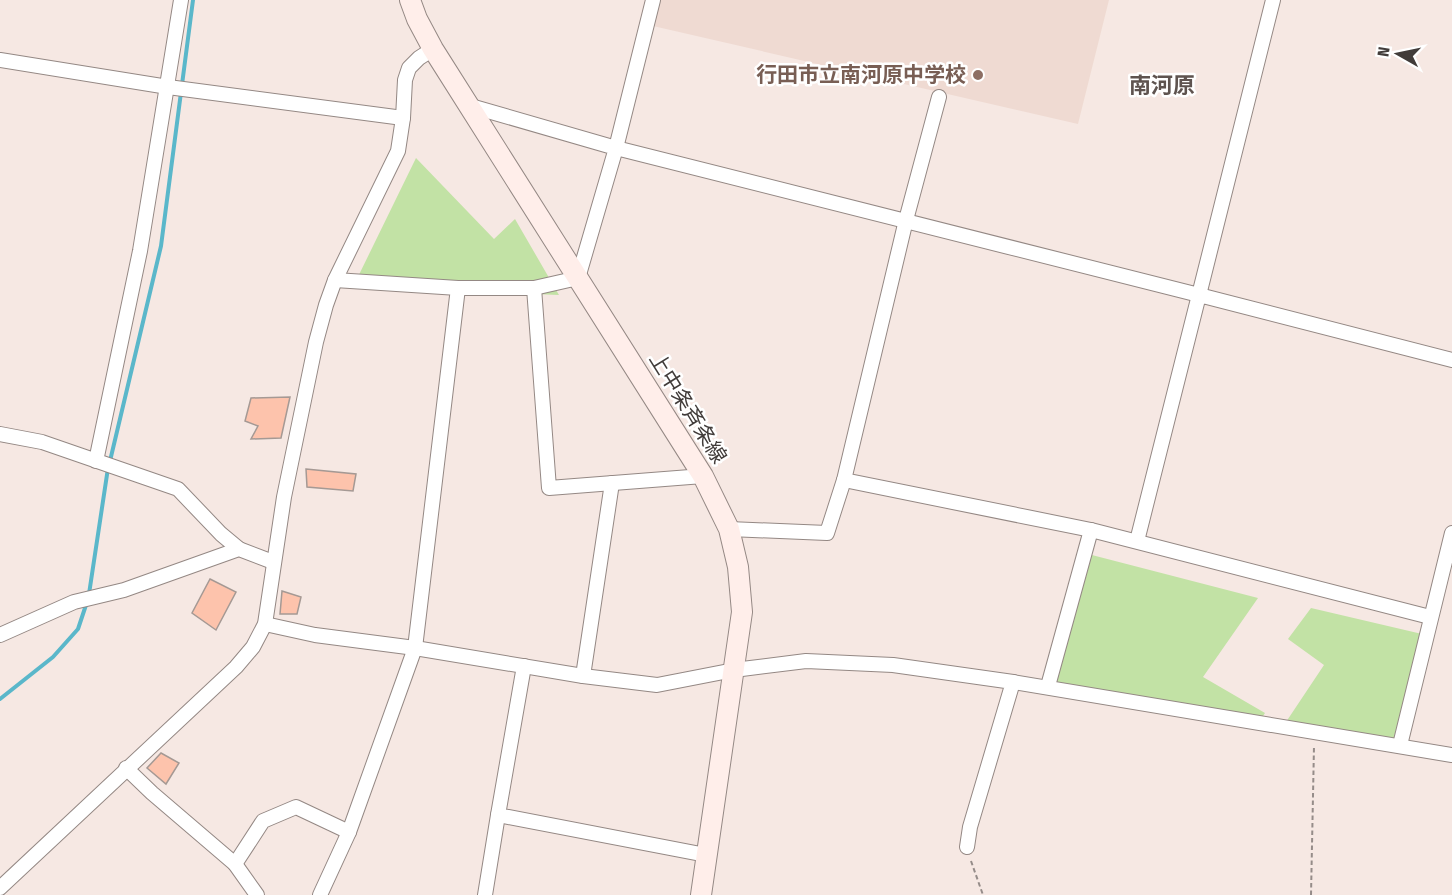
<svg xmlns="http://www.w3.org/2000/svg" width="1452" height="895" font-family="'Fira Sans Condensed','Noto Sans JP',sans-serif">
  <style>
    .built { fill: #efdad2 }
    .green { fill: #c2e2a5 }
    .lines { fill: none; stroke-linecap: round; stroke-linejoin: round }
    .stream { stroke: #5ab7ca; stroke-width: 4 }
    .building { fill: #fdc3ac; stroke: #a59994; stroke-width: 1.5 }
    .street-casing { stroke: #948884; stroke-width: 16 }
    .secondary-casing { stroke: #948884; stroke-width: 22 }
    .path { stroke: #958c89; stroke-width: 2; stroke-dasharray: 4.5 3; stroke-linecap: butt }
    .street { stroke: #fff; stroke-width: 14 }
    .secondary { stroke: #ffeeea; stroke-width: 20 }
    .education-dot { fill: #8d6e63; stroke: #fff; stroke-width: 2 }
    .labels { text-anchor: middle; stroke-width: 5; stroke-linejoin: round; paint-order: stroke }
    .education-label { font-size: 21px; font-weight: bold; fill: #785e54; stroke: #fff; text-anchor: end }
    .street-label { font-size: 21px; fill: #413c3a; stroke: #fff }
    .neighbourhood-label { font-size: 22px; font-weight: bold; fill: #5e534f; stroke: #fff }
  </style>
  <rect width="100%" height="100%" fill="#f6e8e3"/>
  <!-- built -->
  <polygon class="built" points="660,0 1109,0 1078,124 653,26"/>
  <!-- green -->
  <g class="green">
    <polygon points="416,158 494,239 515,219 559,295 353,287"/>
    <polygon points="1088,554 1258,598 1203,677 1265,713 1255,728 1052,693"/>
    <polygon points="1311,608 1422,634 1391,748 1280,731 1324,665 1288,639"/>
  </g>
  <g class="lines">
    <!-- stream -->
    <g class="stream">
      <polyline points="110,461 161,246 193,0"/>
      <polyline points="89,594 108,468"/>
      <polyline points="0,699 53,657 78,629 87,602"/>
    </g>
  </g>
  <!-- building -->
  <g class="building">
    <polygon points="290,397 281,438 251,439 258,426 245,421 251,398"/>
    <polygon points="306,469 356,474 353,491 307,487"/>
    <polygon points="210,579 236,592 216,630 192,613"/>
    <polygon points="282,591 301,597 297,614 280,614"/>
    <polygon points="161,753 179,763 166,784 147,768"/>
  </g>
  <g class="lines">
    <!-- street casing -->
    <g class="street-casing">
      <g id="street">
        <polyline points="653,0 616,148 1199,295 1273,0"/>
        <polyline points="0,60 168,87 403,118"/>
        <polyline points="335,280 458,288 534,288 578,278 616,148 467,105"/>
        <polyline points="534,288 549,488 703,476"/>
        <polyline points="0,434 42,442 178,489 221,534 239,549"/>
        <polyline points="96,461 140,251 181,0"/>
        <polyline points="844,480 1091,530 1430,617"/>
        <polyline points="729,529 827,533 844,480 906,220 939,97"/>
        <polyline points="1137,541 1199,295 1452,360"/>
        <polyline points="265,624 315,635 415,648 583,676 657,685 734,670 806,661 893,665 1013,682 970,827 967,847"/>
        <polyline points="0,635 74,602 124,590 239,549 273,562"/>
        <polyline points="524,666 498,815 706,855"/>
        <polyline points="583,676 612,483"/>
        <polyline points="1013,682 1452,755"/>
        <polyline points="1048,686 1091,530"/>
        <polyline points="1400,745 1452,533"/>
        <polyline points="126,768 152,793 235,864 257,895"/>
        <polyline points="235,864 263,821 296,807 349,832"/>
        <polyline points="0,888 236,667 253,647 265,624 284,497 316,342 326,305 335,280 398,151 403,118 405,80 409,68 419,58 433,49"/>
        <polyline points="320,895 349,832 415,648 458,288"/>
        <polyline points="485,895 498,815"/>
      </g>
    </g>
    <!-- secondary casing -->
    <g class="secondary-casing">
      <polyline id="secondary" points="410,0 417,19 433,49 703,476 729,529 738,567 742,612 701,895"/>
    </g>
    <!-- path -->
    <g class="path">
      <polyline points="971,861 983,895"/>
      <polyline points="1311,895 1314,746"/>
    </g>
    <!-- street -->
    <use href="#street" class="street"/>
    <!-- secondary -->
    <use href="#secondary" class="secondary"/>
  </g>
  <!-- markers -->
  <circle class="education-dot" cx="978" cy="75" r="6"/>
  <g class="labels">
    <!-- education labels -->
    <g class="education-label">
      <text x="966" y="82">行田市立南河原中学校</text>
    </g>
    <!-- street labels -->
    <g class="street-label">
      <text transform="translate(688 408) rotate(58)" y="7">上中条斉条線</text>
    </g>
    <!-- neighbourhood labels -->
    <g class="neighbourhood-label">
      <text x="1162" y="93">南河原</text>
    </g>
  </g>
  <!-- north arrow -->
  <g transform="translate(1398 54) rotate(279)" stroke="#ffffff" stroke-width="4.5" paint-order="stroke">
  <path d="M0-4.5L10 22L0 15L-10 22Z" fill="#413c3a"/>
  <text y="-9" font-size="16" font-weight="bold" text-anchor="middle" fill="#413c3a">N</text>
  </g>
</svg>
